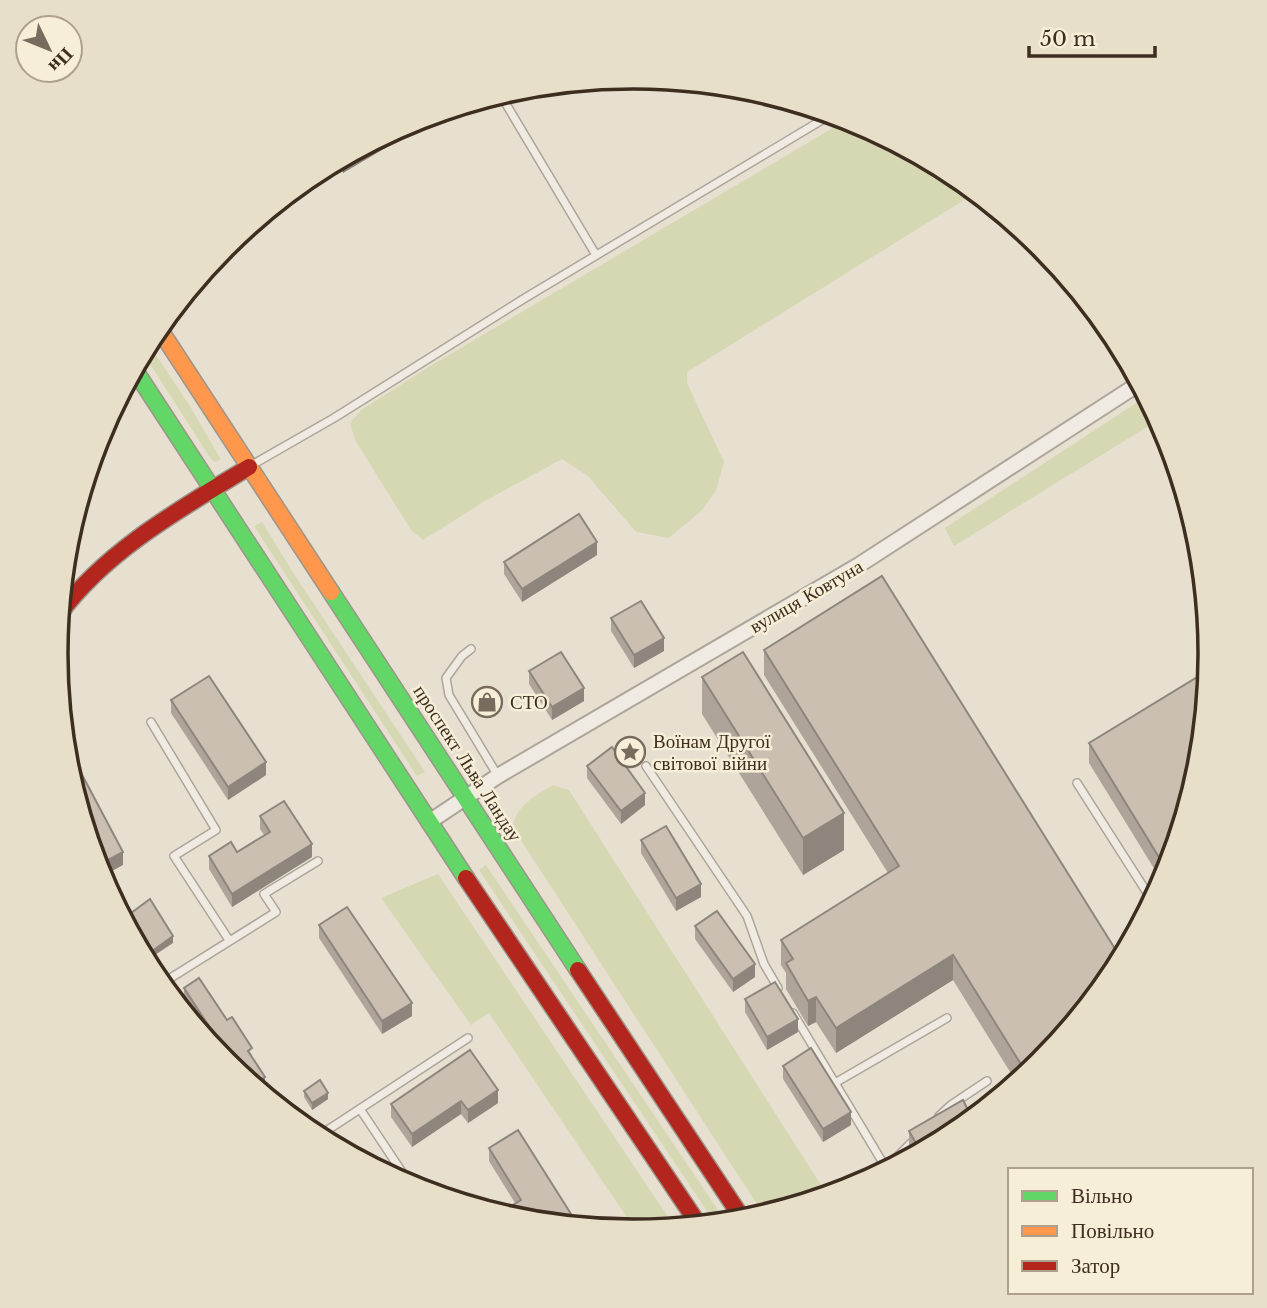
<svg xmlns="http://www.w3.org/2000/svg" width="1267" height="1308" font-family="'Libre Baskerville',serif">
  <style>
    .green { fill: #d6d7b3 }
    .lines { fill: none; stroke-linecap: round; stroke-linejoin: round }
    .lane-casing { stroke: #ada599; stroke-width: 10 }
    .street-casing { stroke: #ada599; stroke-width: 18 }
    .fast-casing { stroke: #9c958a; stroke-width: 19 }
    .slow-casing { stroke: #9c958a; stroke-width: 19 }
    .jam-casing { stroke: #9c958a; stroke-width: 19 }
    .lane { stroke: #efebe3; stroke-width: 7 }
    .street { stroke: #efebe3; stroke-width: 14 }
    .fast { stroke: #63d668; stroke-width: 16 }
    .slow { stroke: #ff974d; stroke-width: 16 }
    .jam { stroke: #b3261e; stroke-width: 16 }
    .wall { fill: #afa499 }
    .shaded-wall { fill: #8e867d }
    .building { fill: #cbbfb2; stroke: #8e867d; stroke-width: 2 }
    .labels { text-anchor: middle; stroke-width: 5; stroke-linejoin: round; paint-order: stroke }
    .street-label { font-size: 19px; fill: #3d2e20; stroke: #f7eed8 }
    .poi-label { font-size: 19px; fill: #3d2e20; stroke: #f7eed8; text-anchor: start }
    .rim { fill: none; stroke: #3d2e20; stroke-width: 3.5 }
  </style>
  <rect width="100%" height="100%" fill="#e7e0d1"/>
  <!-- green -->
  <g class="green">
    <polygon points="848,119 855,121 955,174 977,192 687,372 687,383 724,462 716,491 701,511 669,538 636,532 588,476 562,459 485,501 423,540 411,530 355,440 350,423 361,410 432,365"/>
    <polygon points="148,343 191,408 220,458 220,460 215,462 211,459 143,353"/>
    <polygon points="1147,396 1160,419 954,546 945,528"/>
    <polygon points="262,522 292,571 425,772 417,776 254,526"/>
    <path d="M553,785l16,5 259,406 -64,19 -251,-387c1,-21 23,-33 40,-43z"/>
    <polygon points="486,865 726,1222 715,1223 479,870"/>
    <polygon points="438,874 675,1227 636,1231 489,1013 471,1025 381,898"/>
  </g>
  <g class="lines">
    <!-- lane casing -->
    <g class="lane-casing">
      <g id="lane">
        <polyline points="503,99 596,255"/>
        <polyline points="252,465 334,418 525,298 832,114"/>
        <polyline points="471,649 462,656 446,678 449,695 498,776"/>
        <polyline points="151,722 216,830 174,856 229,940"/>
        <polyline points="646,766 747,916 764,964 778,988"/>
        <polyline points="1077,783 1153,902"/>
        <polyline points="161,984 276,912 264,894 318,861"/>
        <polyline points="793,1013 886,1168 913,1141"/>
        <polyline points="835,1083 947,1018"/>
        <polyline points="360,1109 412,1187"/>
        <polyline points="939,1116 951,1105 987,1081"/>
        <polyline points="317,1137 468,1038"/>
      </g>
    </g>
    <!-- street casing -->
    <g class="street-casing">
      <polyline id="street" points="429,822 498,776 859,565 1140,383"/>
    </g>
    <!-- fast casing -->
    <g class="fast-casing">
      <g id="fast">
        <polyline points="134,369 466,878"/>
        <polyline points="331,592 578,970"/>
      </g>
    </g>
    <!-- slow casing -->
    <g class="slow-casing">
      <polyline id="slow" points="158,327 331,592"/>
    </g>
    <!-- jam casing -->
    <g class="jam-casing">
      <g id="jam">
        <path d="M60,613c48,-64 122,-105 189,-146"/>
        <polyline points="466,878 699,1225"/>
        <polyline points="578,970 744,1221"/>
      </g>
    </g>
    <!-- lane -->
    <use href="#lane" class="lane"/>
    <!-- street -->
    <use href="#street" class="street"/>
    <!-- fast -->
    <use href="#fast" class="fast"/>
    <!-- slow -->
    <use href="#slow" class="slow"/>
    <!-- jam -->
    <use href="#jam" class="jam"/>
  </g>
  <!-- wall -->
  <g class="wall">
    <polygon points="395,130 397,141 343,173 336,161"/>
    <polygon points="597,555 522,602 504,574 504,562"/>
    <polygon points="611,618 664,651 634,668 611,631"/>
    <polygon points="764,650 1042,1063 1017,1083 953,980 836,1053 816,1022 808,1026 786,989 786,973 781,965 781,940 888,873 764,675"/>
    <polygon points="529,671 584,701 552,720 529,684"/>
    <polygon points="702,677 844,850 803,875 702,714"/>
    <polygon points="171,700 266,775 228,800 171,713"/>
    <polygon points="1089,743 1200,767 1167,875 1163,883 1089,763"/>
    <polygon points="587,766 645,805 621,824 587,778"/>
    <polygon points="260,816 312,857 232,907 209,869 209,856 237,852 264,835 260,829"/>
    <polygon points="641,840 701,897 676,911 641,853"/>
    <polygon points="319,925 412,1016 382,1034 319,938"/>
    <polygon points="695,926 755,977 733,992 695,939"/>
    <polygon points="184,988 227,1020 252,1055 251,1055 265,1083 225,1062 206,1039 206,1035 209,1033 184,995"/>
    <polygon points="745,999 798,1032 767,1050 745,1012"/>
    <polygon points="470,1050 498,1103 468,1123 461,1114 412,1147 391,1117 391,1104"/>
    <polygon points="783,1066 851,1125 823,1142 783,1079"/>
    <polygon points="304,1091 328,1099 312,1110 304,1097"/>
    <polygon points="969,1112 954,1134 910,1158 909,1156 909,1131"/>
    <polygon points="489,1148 571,1225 520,1220 508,1217 508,1208 515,1203 489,1161"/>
  </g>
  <!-- shaded-wall -->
  <g class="shaded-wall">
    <polygon points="397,134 397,141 343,173 343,167"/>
    <polygon points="597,542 597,555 522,602 522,589"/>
    <polygon points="664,638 664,651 634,668 634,655"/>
    <polygon points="584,688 584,701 552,720 552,707"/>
    <polygon points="266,762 266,775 228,800 228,787"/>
    <polygon points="645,793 645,805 621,824 621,811"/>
    <polygon points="844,813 844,850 803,875 803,838"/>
    <polygon points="312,844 312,857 232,907 232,894"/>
    <polygon points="123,852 123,865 101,877 97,866"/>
    <polygon points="701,884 701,897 676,911 676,898"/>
    <polygon points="173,936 173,943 146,961 144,957"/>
    <polygon points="953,955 953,980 836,1053 836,1028"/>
    <polygon points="755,964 755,977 733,992 733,979"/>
    <polygon points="816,997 816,1022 808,1026 808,1001"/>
    <polygon points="412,1003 412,1016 382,1034 382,1021"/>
    <polygon points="798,1019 798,1032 767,1050 767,1037"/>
    <polygon points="265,1077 265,1083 257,1088 253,1085"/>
    <polygon points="498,1090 498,1103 468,1123 468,1110"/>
    <polygon points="328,1093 328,1099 312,1110 312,1103"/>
    <polygon points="461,1101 461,1114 412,1147 412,1134"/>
    <polygon points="851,1112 851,1125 823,1142 823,1129"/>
    <polygon points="571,1214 571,1225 555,1224"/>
    <polygon points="549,1216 549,1223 539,1222"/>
  </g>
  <!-- building -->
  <g class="building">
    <polygon points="395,130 397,134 343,167 339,160"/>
    <polygon points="579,514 597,542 522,589 504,562"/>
    <polygon points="882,576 1122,960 1113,975 1042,1063 1027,1074 953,955 836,1028 816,997 808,1001 786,963 793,959 781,940 899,866 764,650"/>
    <polygon points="641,601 664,638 634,655 611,618"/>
    <polygon points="561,652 584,688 552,707 529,671"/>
    <polygon points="743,652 844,813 803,838 702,677"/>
    <polygon points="1209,670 1200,767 1168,872 1089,743"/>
    <polygon points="209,676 266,762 228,787 171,700"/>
    <polygon points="612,747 645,793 621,811 587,766"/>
    <polygon points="79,769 123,852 97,866 69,774"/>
    <polygon points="284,801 312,844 232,894 209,856 231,842 237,852 270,832 260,816"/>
    <polygon points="666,826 701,884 676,898 641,840"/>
    <polygon points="150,899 173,936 144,957 123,919"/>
    <polygon points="347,907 412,1003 382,1021 319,925"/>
    <polygon points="717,911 755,964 733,979 695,926"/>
    <polygon points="199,978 227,1020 232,1017 252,1048 248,1051 265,1077 253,1085 225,1062 216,1052 206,1035 212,1031 184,988"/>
    <polygon points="775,982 798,1019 767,1037 745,999"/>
    <polygon points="811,1048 851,1112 823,1129 783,1066"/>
    <polygon points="470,1050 498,1090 468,1110 461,1101 412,1134 391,1104"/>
    <polygon points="320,1080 328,1093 312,1103 304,1091"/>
    <polygon points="993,1098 995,1101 954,1134 921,1152 909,1131 963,1100 969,1112"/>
    <polygon points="518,1130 571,1214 555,1224 549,1216 539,1222 515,1219 508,1208 521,1200 489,1148"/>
  </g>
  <!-- icons -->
  <defs>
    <g id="shop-ring" transform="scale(1.575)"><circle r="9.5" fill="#f7eed8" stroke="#786c5e" stroke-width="1.5"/><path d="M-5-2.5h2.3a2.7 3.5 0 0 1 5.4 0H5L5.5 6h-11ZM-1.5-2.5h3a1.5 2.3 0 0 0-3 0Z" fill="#786c5e"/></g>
    <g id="sight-ring" transform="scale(1.575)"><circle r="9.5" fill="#f7eed8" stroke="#786c5e" stroke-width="1.5"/><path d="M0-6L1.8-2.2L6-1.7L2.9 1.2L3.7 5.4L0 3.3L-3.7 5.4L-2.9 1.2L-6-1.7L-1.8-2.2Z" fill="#786c5e"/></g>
  </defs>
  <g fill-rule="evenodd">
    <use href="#shop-ring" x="487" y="702"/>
    <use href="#sight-ring" x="630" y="752"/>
  </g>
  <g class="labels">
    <!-- street labels -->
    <g class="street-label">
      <text transform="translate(806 596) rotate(-30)" y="7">вулиця Ковтуна</text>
      <text transform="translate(468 763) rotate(57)" y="7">проспект Льва Ландау</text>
    </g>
    <!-- poi labels -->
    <g class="poi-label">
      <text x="510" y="709">СТО</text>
      <text x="653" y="748">Воїнам Другої<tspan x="653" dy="22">світової війни</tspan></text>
    </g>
  </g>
  <!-- crop -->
  <path d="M0 0H1267V1308H0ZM68 654a565 565 0 1 1 1130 0a565 565 0 1 1-1130 0Z" fill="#e8dfc9" fill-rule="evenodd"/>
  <path class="rim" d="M68 654a565 565 0 1 1 1130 0a565 565 0 1 1-1130 0Z"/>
  <!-- legend -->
  <rect x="1008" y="1168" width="245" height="126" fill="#f7eed8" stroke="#ada18e" stroke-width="2"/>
  <rect x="1022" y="1191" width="35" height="10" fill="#63d668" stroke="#ada18e" stroke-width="2"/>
  <text x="1071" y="1203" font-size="21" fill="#3d2e20">Вільно</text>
  <rect x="1022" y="1226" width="35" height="10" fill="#ff974d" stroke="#ada18e" stroke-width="2"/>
  <text x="1071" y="1238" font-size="21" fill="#3d2e20">Повільно</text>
  <rect x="1022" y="1261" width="35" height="10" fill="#b3261e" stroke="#ada18e" stroke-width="2"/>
  <text x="1071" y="1273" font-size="21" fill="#3d2e20">Затор</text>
  <!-- north arrow -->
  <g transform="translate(49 49) rotate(133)"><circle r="33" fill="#f7eed8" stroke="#ada18e" stroke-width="2"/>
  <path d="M0-5L12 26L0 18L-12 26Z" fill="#786c5e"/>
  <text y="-10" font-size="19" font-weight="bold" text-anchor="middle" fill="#3d2e20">Пн</text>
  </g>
  <!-- scale -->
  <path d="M1029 46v10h126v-10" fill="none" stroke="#3d2e20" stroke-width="3.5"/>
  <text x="1040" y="46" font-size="21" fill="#3d2e20" stroke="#f7eed8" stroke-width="5" paint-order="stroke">50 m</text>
</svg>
